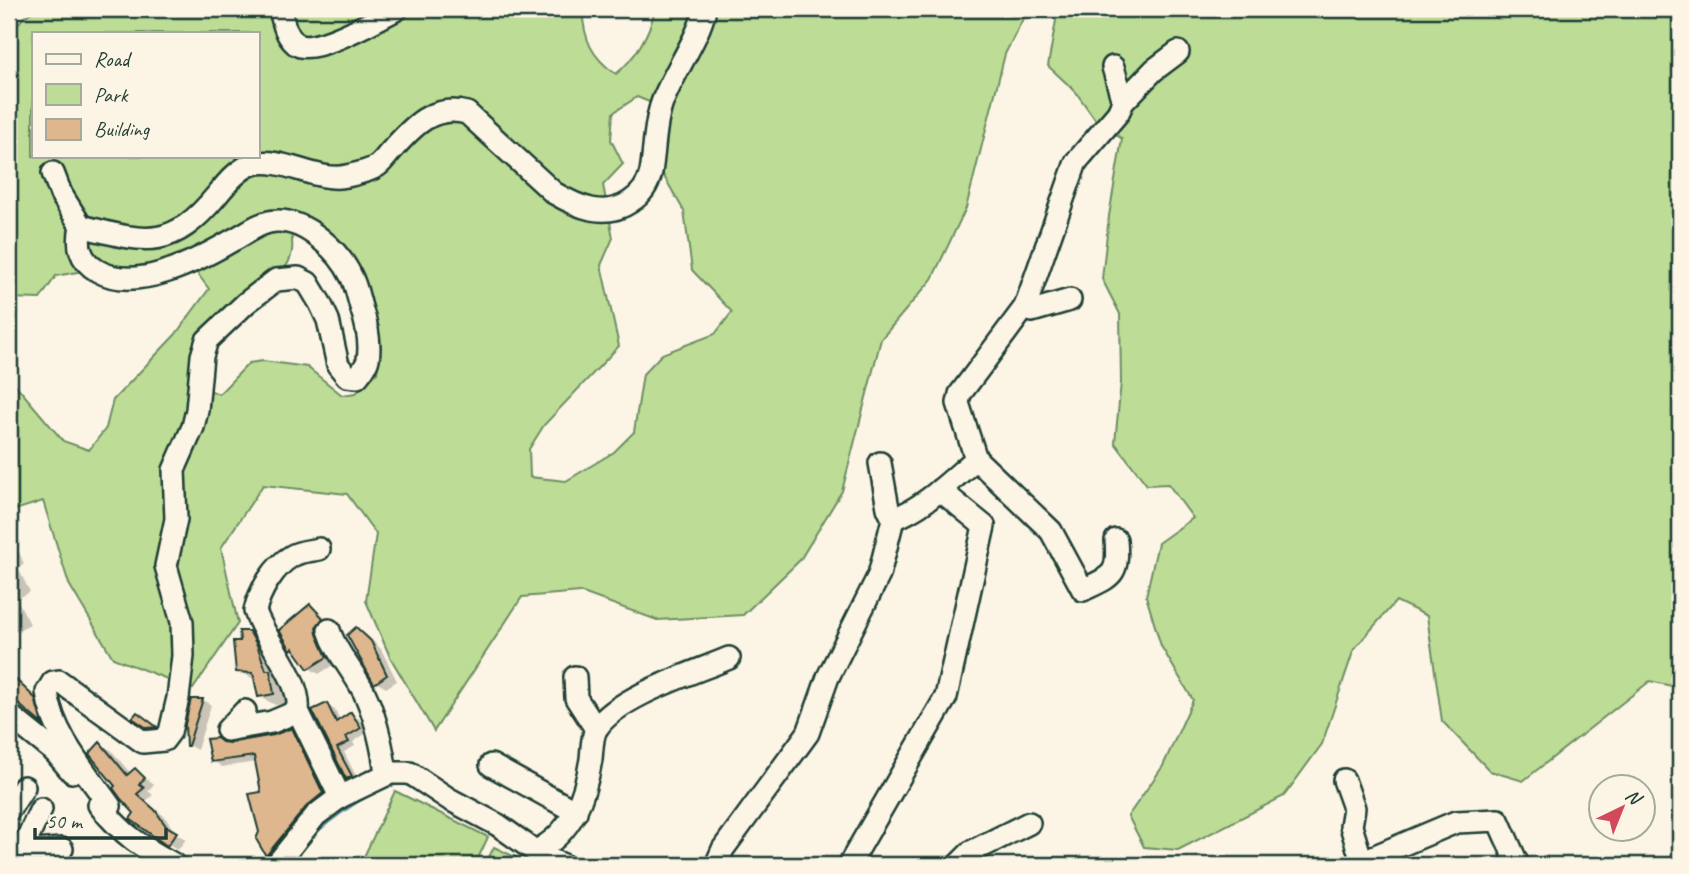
<svg xmlns="http://www.w3.org/2000/svg" width="1689" height="874" font-family="Caveat,sans-serif">
  <style>
    .green { fill: #bddd96; stroke: #6e8d65; stroke-width: 2; fill-rule: evenodd }
    .shadow { fill: #0003 }
    .lines { fill: none; stroke-linecap: round; stroke-linejoin: round }
    .stream { stroke: #5c909e; stroke-width: 5 }
    .building { fill: #deb78f; stroke: #1f3d34; stroke-width: 2 }
    .minor-casing { stroke: #1f3d34; stroke-width: 26 }
    .minor { stroke: #fcf5e5; stroke-width: 21 }
  </style>
  <rect width="100%" height="100%" fill="#fcf5e5"/>
  <filter id="ink" filterUnits="userSpaceOnUse"><feTurbulence type="fractalNoise" baseFrequency=".0143" numOctaves="2"/><feDisplacementMap in="SourceGraphic" scale="14" xChannelSelector="R" yChannelSelector="G"/><feConvolveMatrix kernelMatrix="1 2 1 2 8 2 1 2 1" color-interpolation-filters="sRGB"/></filter>
  <g filter="url(#ink)">
    <!-- green -->
    <g class="green">
      <path d="M40,9h542c2,30 9,48 34,65 20,-16 34,-41 39,-65h373l-23,45 -39,154 -34,71 -51,60 -39,152 -42,69 -57,55 -86,5 -77,-28 -58,5 -88,134 -44,-74 -24,-56 10,-67 -29,-40 -84,-9 -42,63 17,75 -45,66 -80,-31 -44,-74 -26,-83 -34,11v-135l54,64 26,9 17,-22 7,-28 62,-65 34,-46 -18,-24 -108,6 -27,5 -16,23 -31,-1v-259c7,-14 15,-26 31,-30zM33,33h224v123h-224zM637,97l27,11 -6,58 26,45 8,59 40,42 -17,22 -53,20 -19,20 -9,58 -20,20 -48,29 -36,-4 -1,-28 15,-24 75,-79 -18,-81 12,-27 -10,-53 20,-21 -12,-24 2,-27zM291,234l50,14 24,38 16,58 -4,29 -21,20 -14,2 -35,-28 -44,-6 -14,2 -30,31 -13,-5c-1,-8 -5,-20 -3,-27 1,-6 32,-56 37,-61 23,-21 60,-26 51,-67z"/>
      <polygon points="1058,9 1680,9 1680,688 1650,681 1523,781 1490,771 1442,721 1427,616 1396,601 1354,649 1322,744 1284,796 1178,850 1144,847 1128,816 1163,766 1193,700 1161,646 1146,596 1158,543 1193,518 1168,484 1147,485 1115,443 1121,382 1120,314 1102,279 1109,216 1122,139 1095,119 1075,91 1048,66"/>
      <polygon points="395,791 488,837 475,865 360,865"/>
      <polygon points="494,847 532,865 485,865"/>
    </g>
    <!-- shadow -->
    <g class="shadow">
      <polygon points="9,546 19,552 24,564 18,568 30,592 17,599 30,624 9,635"/>
      <polygon points="310,606 320,612 332,625 336,663 319,674 309,668 298,652 292,649"/>
      <polygon points="357,629 367,635 381,649 397,681 386,688 376,682"/>
      <polygon points="249,632 265,642 289,703 275,705 259,696 256,680 238,671 242,642"/>
      <polygon points="9,676 18,680 43,705 49,726 9,694"/>
      <polygon points="203,700 211,705 197,750 188,745 192,701"/>
      <polygon points="327,705 335,710 340,721 351,714 359,719 368,732 353,742 355,746 344,752 358,780 355,782 347,777 315,711"/>
      <polygon points="292,730 301,735 332,799 276,860 267,855 258,838 260,832 263,793 257,762 222,767 213,761 224,744 275,737"/>
      <polygon points="101,745 111,750 131,774 136,770 154,784 148,791 153,795 146,801 165,817 176,834 186,839 178,850 132,819 136,812 118,786"/>
      <polygon points="117,857 132,865 112,865"/>
    </g>
    <g class="lines">
      <!-- stream -->
      <g class="stream">
        <polyline points="449,810 471,822"/>
        <path d="M311,836c19,-18 61,-49 87,-53 6,-1 11,2 16,5"/>
        <polyline points="296,865 299,852"/>
      </g>
    </g>
    <!-- building -->
    <g class="building">
      <polygon points="310,604 323,618 316,627 317,634 327,657 308,669 293,648 291,650 279,630"/>
      <polygon points="356,627 371,641 387,675 374,684 347,635"/>
      <polygon points="239,631 249,631 257,645 266,670 270,670 274,694 258,697 253,673 236,672 233,641 240,641"/>
      <polygon points="9,673 35,698 42,724 9,696"/>
      <polygon points="191,699 203,699 188,746 186,746 185,724"/>
      <polygon points="327,703 336,722 351,712 361,728 346,737 349,742 337,748 352,776 346,779 312,710"/>
      <polygon points="137,712 157,727 147,728 132,718"/>
      <polygon points="292,728 323,793 306,807 266,856 256,839 259,832 249,794 261,792 254,756 211,762 206,739 217,738 222,742 229,743 274,735"/>
      <polygon points="100,742 127,775 135,768 145,778 139,784 144,788 137,794 155,810 166,826 177,832 167,846 130,819 134,813 121,799 113,788 115,786 89,754"/>
    </g>
    <g class="lines">
      <!-- minor casing -->
      <g class="minor-casing">
        <g id="minor">
          <path d="M280,9c3,12 5,26 16,35 16,13 83,-26 101,-35"/>
          <polyline points="1113,67 1123,102"/>
          <polyline points="53,173 61,194 81,226"/>
          <polyline points="1025,307 1032,311 1070,300"/>
          <path d="M976,459l75,72 32,59c29,-14 36,-14 33,-50"/>
          <polyline points="880,463 888,508 893,519"/>
          <path d="M319,549c-8,2 -19,2 -27,7 -18,10 -33,36 -37,55 10,30 47,69 43,100l42,86"/>
          <path d="M329,630c7,23 24,40 35,62 11,23 17,49 21,74l5,7"/>
          <polyline points="575,677 576,698 596,729"/>
          <polyline points="245,711 227,730 272,722 298,711"/>
          <polyline points="9,715 55,752 72,772"/>
          <polyline points="491,765 576,812"/>
          <polyline points="1344,780 1354,808 1351,826 1362,862"/>
          <path d="M99,805c26,32 40,40 76,60"/>
          <polyline points="41,809 21,852 62,849"/>
          <polyline points="9,810 24,787"/>
          <path d="M106,813l4,-7c-24,-34 -58,-72 -63,-114l6,-10 6,-1 84,61 21,-2 6,-8 8,-34 5,-42 -1,-34 -16,-56 10,-47 -2,-49 19,-43 4,-17 5,-54 5,-16 39,-37 30,-23 22,-2 10,5 12,20 8,17 10,45 9,11 10,1c4,-5 10,-11 11,-18 3,-16 -2,-37 -7,-52 -3,-10 -5,-22 -10,-31 -12,-25 -45,-56 -74,-55 -16,0 -30,12 -44,19 -34,20 -96,53 -135,31 -19,-11 -21,-26 -17,-45 64,16 89,26 136,-31 9,-11 22,-27 36,-31 30,-8 63,19 94,12 9,-2 23,-5 30,-10 6,-4 10,-11 15,-16 21,-24 41,-46 75,-37l87,80c24,14 51,26 76,9 11,-7 18,-16 21,-30 4,-23 3,-47 11,-69 11,-30 37,-65 43,-94"/>
          <path d="M536,851c36,-18 49,-54 55,-92 1,-9 1,-24 6,-31 21,-32 97,-55 132,-70"/>
          <polyline points="276,865 316,815 340,797 390,773 410,773 449,799 498,825 542,856 563,865"/>
          <path d="M716,865l7,-16 85,-116 20,-56 51,-102 14,-56c31,-11 58,-39 83,-60l-18,-56 2,-9 65,-87 51,-145 42,-49 5,-11 31,-32 24,-18"/>
          <polyline points="849,865 946,697 984,526 940,490"/>
          <polyline points="958,865 971,852 1029,823"/>
          <polyline points="1354,865 1456,822 1498,820 1518,865"/>
        </g>
      </g>
      <!-- minor -->
      <use href="#minor" class="minor"/>
    </g>
  </g>
  <!-- margin -->
  <rect width="1689" height="874" fill="none" stroke="#fcf5e5" stroke-width="35"/>
  <rect x="18" y="18" width="1654" height="839" fill="none" stroke="#1f3d34" stroke-width="2.5" filter="url(#ink)"/>
  <!-- legend -->
  <rect x="32" y="32" width="228" height="126" fill="#fcf5e5" stroke="#a4ab9e" stroke-width="2"/>
  <rect x="46" y="54" width="35" height="10" fill="#fcf5e5" stroke="#a4ab9e" stroke-width="2"/>
  <text x="94" y="66" font-size="21" fill="#1f3d34">Road</text>
  <rect x="46" y="84" width="35" height="21" fill="#bddd96" stroke="#a4ab9e" stroke-width="2"/>
  <text x="94" y="102" font-size="21" fill="#1f3d34">Park</text>
  <rect x="46" y="119" width="35" height="21" fill="#deb78f" stroke="#a4ab9e" stroke-width="2"/>
  <text x="94" y="136" font-size="21" fill="#1f3d34">Building</text>
  <!-- north arrow -->
  <g transform="translate(1622 808) rotate(43)"><circle r="33" fill="#fcf5e5" stroke="#a4ab9e" stroke-width="2"/>
  <path d="M0-5L12 26L0 18L-12 26Z" fill="#d1495b"/>
  <text y="-10" font-size="19" font-weight="bold" text-anchor="middle" fill="#1f3d34">N</text>
  </g>
  <!-- scale -->
  <path d="M35 828v10h131v-10" fill="none" stroke="#1f3d34" stroke-width="3.5"/>
  <text x="46" y="828" font-size="21" fill="#1f3d34" stroke="#fcf5e5" stroke-width="5" paint-order="stroke">50 m</text>
</svg>
